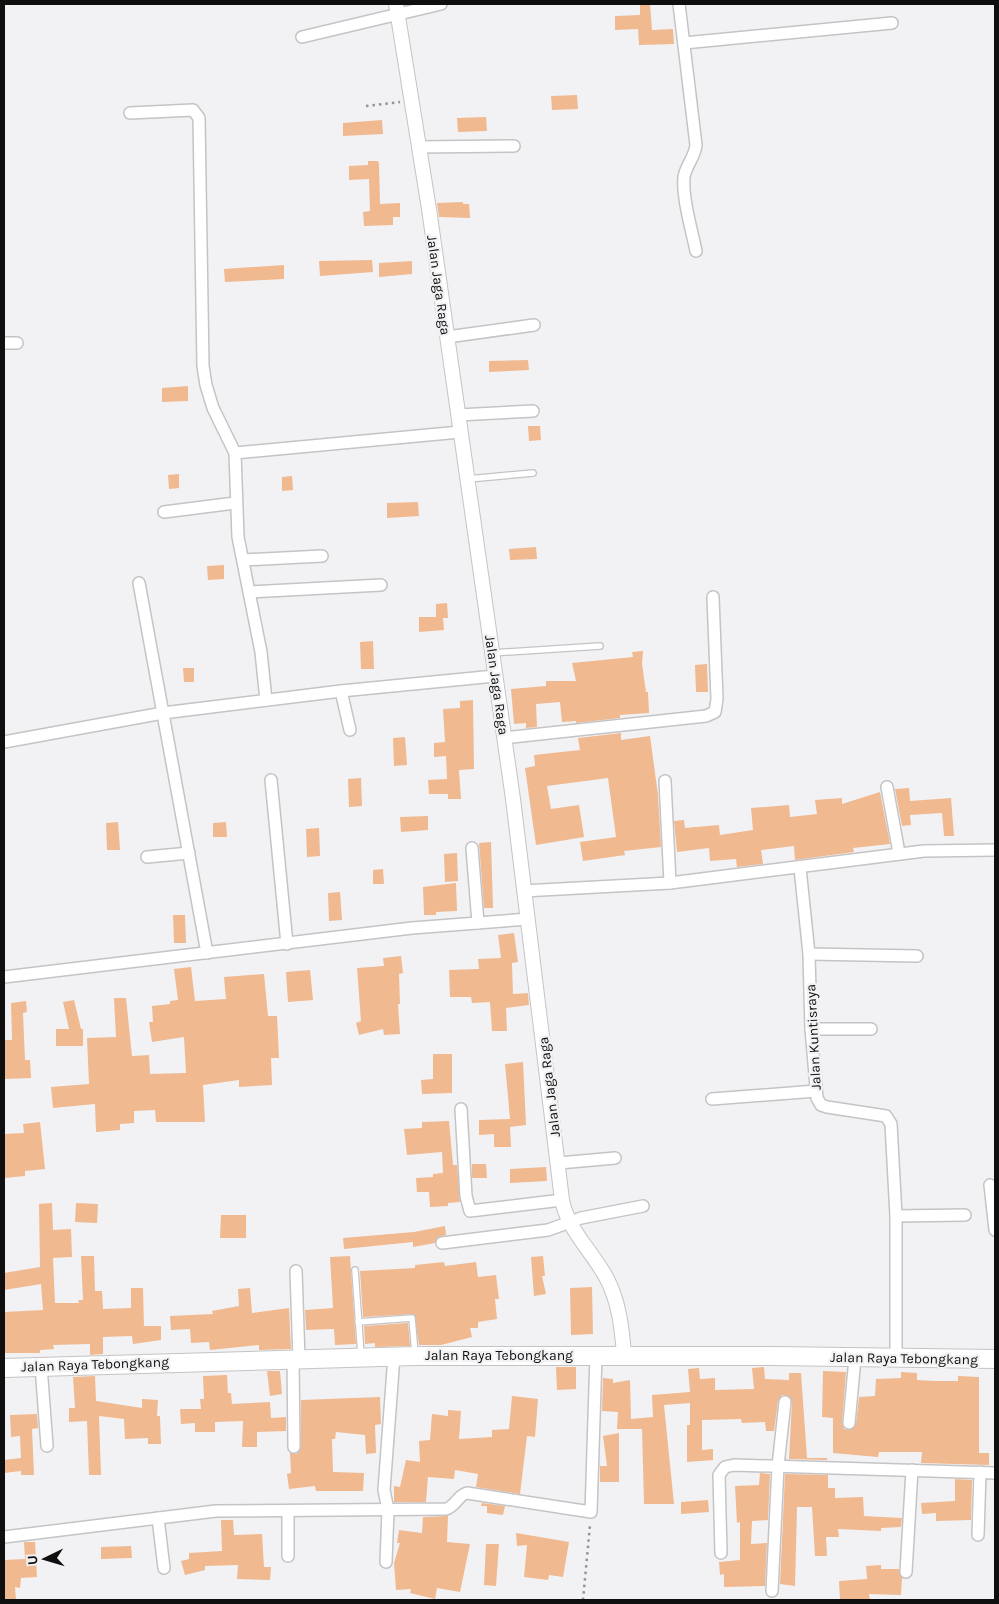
<svg xmlns="http://www.w3.org/2000/svg" width="999" height="1604" font-family="Karla,sans-serif">
  <style>
    .building { fill: #f0b990 }
    .lines { fill: none; stroke-linecap: round; stroke-linejoin: round }
    .service-casing { stroke: #c4c4c6; stroke-width: 8 }
    .minor-casing { stroke: #c4c4c6; stroke-width: 14 }
    .tertiary-casing { stroke: #c4c4c6; stroke-width: 16 }
    .primary-casing { stroke: #c4c4c6; stroke-width: 20 }
    .path { stroke: #949495; stroke-width: 2.5; stroke-dasharray: 2.5 4; stroke-linecap: butt }
    .service { stroke: #fff; stroke-width: 5.5 }
    .minor { stroke: #fff; stroke-width: 11 }
    .tertiary { stroke: #fff; stroke-width: 14 }
    .primary { stroke: #fff; stroke-width: 18 }
    .labels { text-anchor: middle; stroke-width: 4.5; stroke-linejoin: round; paint-order: stroke }
    .street-label { font-size: 14px; fill: #0f0f0f; stroke: #f2f2f4 }
  </style>
  <rect width="100%" height="100%" fill="#f2f2f4"/>
  <!-- building -->
  <g class="building">
    <polygon points="640,4 650,4 652,30 673,29 674,44 639,45 638,29 615,30 615,16 640,15"/>
    <polygon points="577,95 578,109 552,110 551,96"/>
    <polygon points="486,117 487,131 458,132 457,118"/>
    <polygon points="382,120 383,134 343,136 343,123"/>
    <polygon points="368,161 378,161 379,164 380,204 400,203 400,217 393,217 393,225 364,226 363,212 370,211 369,179 349,180 349,166 368,165"/>
    <polygon points="463,202 463,204 469,204 470,218 439,217 437,203"/>
    <polygon points="372,260 373,272 320,276 319,261"/>
    <polygon points="412,261 412,274 379,277 379,263"/>
    <polygon points="284,265 284,279 225,282 224,269"/>
    <polygon points="528,360 529,370 489,372 489,361"/>
    <polygon points="188,386 188,401 162,402 162,388"/>
    <polygon points="528,426 540,426 541,440 529,441"/>
    <polygon points="179,474 179,488 169,489 168,475"/>
    <polygon points="292,476 293,490 282,491 282,477"/>
    <polygon points="418,502 419,516 387,518 387,503"/>
    <polygon points="536,547 537,559 510,560 509,549"/>
    <polygon points="224,565 224,579 208,580 207,566"/>
    <polygon points="447,603 448,618 443,618 444,630 419,632 419,617 436,617 436,604"/>
    <polygon points="373,641 374,669 361,669 360,642"/>
    <polygon points="643,651 642,664 646,692 648,692 649,713 620,715 620,718 576,723 576,721 562,722 560,702 536,704 537,727 526,728 526,723 514,724 511,689 546,686 546,681 576,681 572,663 633,657 632,652"/>
    <polygon points="707,664 708,692 696,692 695,665"/>
    <polygon points="183,668 194,668 194,682 184,682"/>
    <polygon points="473,700 474,769 459,770 461,799 448,799 448,794 429,794 428,780 447,779 446,756 434,757 434,743 445,742 443,709 460,708 460,701"/>
    <polygon points="621,733 621,740 650,736 658,795 661,847 624,851 625,855 583,861 580,842 616,837 608,778 547,786 551,809 579,805 584,837 536,845 525,768 535,766 534,755 580,750 578,738"/>
    <polygon points="405,737 407,765 394,766 393,738"/>
    <polygon points="361,778 362,806 349,807 348,779"/>
    <polygon points="909,788 910,801 951,798 954,836 944,836 942,813 910,815 911,825 902,826 895,789"/>
    <polygon points="880,792 890,844 853,848 854,852 795,860 794,846 761,850 763,864 737,867 736,859 710,861 709,848 677,852 674,821 684,820 685,828 719,825 720,835 753,830 751,808 789,805 790,817 817,814 815,800 842,798 842,804"/>
    <polygon points="428,816 428,830 401,832 400,817"/>
    <polygon points="118,822 120,850 107,850 106,823"/>
    <polygon points="226,822 227,837 213,837 213,823"/>
    <polygon points="319,828 320,856 307,857 306,829"/>
    <polygon points="491,842 493,908 484,908 479,843"/>
    <polygon points="457,853 458,881 445,882 444,854"/>
    <polygon points="383,869 384,884 373,884 373,870"/>
    <polygon points="456,883 457,911 436,912 436,915 424,915 423,887"/>
    <polygon points="340,892 342,920 329,921 328,893"/>
    <polygon points="173,915 185,915 186,943 174,943"/>
    <polygon points="514,933 518,962 512,963 513,994 528,993 529,1005 506,1008 507,1031 492,1031 490,1002 472,1003 471,997 450,997 449,970 479,969 478,959 501,958 498,935"/>
    <polygon points="401,956 403,973 399,974 400,1004 398,1004 400,1034 384,1035 383,1029 359,1035 356,1023 361,1021 357,968 384,966 383,958"/>
    <polygon points="191,967 195,1001 226,999 224,977 264,974 268,1016 277,1016 279,1058 271,1058 272,1085 239,1087 239,1080 203,1085 205,1122 156,1122 155,1110 134,1111 134,1123 120,1124 120,1130 96,1132 95,1104 53,1108 51,1087 89,1084 87,1038 116,1037 114,998 126,998 132,1056 149,1055 150,1074 186,1073 184,1037 152,1042 149,1022 153,1022 152,1006 170,1004 170,1001 178,1000 174,969"/>
    <polygon points="310,970 313,1000 288,1002 286,972"/>
    <polygon points="74,1000 81,1029 83,1029 83,1046 56,1046 56,1029 69,1029 63,1002"/>
    <polygon points="26,1001 27,1012 23,1013 25,1060 30,1060 31,1078 4,1079 4,1040 12,1040 11,1003"/>
    <polygon points="433,1054 452,1054 452,1093 422,1094 421,1080 433,1079"/>
    <polygon points="523,1062 526,1125 510,1127 511,1147 494,1147 494,1134 479,1135 479,1120 510,1119 505,1064"/>
    <polygon points="449,1121 453,1165 457,1165 460,1202 448,1203 448,1206 430,1207 429,1192 417,1192 416,1178 433,1177 433,1174 443,1173 442,1152 407,1155 404,1129 422,1128 422,1122"/>
    <polygon points="40,1122 45,1169 25,1171 25,1176 4,1178 4,1134 24,1133 23,1124"/>
    <polygon points="472,1164 486,1164 487,1178 472,1178"/>
    <polygon points="546,1167 547,1181 510,1183 510,1169"/>
    <polygon points="52,1203 53,1230 71,1229 72,1257 53,1258 55,1303 79,1303 78,1300 83,1300 81,1256 94,1256 95,1291 102,1291 103,1309 131,1308 131,1288 143,1288 144,1326 161,1326 161,1340 133,1344 132,1336 103,1337 103,1354 90,1355 90,1344 53,1345 54,1349 40,1350 40,1353 4,1353 4,1312 43,1310 41,1284 4,1290 4,1273 40,1267 39,1204"/>
    <polygon points="76,1203 98,1204 97,1223 75,1222"/>
    <polygon points="221,1215 246,1215 246,1238 220,1238"/>
    <polygon points="445,1226 446,1235 438,1237 435,1243 413,1247 413,1242 344,1249 343,1238 414,1232"/>
    <polygon points="350,1256 356,1344 335,1345 334,1329 306,1330 305,1310 333,1308 330,1257"/>
    <polygon points="543,1256 545,1276 542,1276 546,1294 534,1296 531,1257"/>
    <polygon points="444,1262 445,1266 476,1262 478,1277 496,1275 499,1299 495,1299 497,1319 478,1322 478,1328 470,1328 472,1337 441,1345 419,1345 414,1314 363,1317 360,1271 415,1268 415,1265"/>
    <polygon points="592,1287 593,1334 571,1335 570,1288"/>
    <polygon points="250,1288 252,1313 289,1308 291,1349 259,1350 259,1345 210,1350 209,1342 191,1343 190,1329 171,1330 170,1316 213,1314 212,1311 239,1306 238,1289"/>
    <polygon points="408,1323 410,1346 375,1347 375,1343 365,1344 364,1326"/>
    <polygon points="556,1367 576,1367 576,1389 557,1390"/>
    <polygon points="764,1367 765,1379 789,1380 789,1373 801,1373 807,1458 827,1458 827,1460 789,1459 792,1402 786,1395 782,1395 778,1401 774,1431 766,1431 765,1422 742,1423 741,1419 702,1420 702,1450 713,1449 713,1460 687,1462 687,1425 690,1425 690,1403 664,1405 674,1504 644,1504 642,1429 617,1429 618,1412 602,1411 603,1378 613,1379 613,1383 630,1380 631,1419 653,1417 652,1395 690,1392 688,1369 699,1368 700,1379 715,1378 715,1390 754,1389 752,1368"/>
    <polygon points="267,1371 280,1371 282,1394 270,1396"/>
    <polygon points="823,1371 846,1372 842,1423 844,1429 849,1430 856,1424 859,1397 875,1396 876,1379 901,1378 901,1372 917,1373 917,1380 935,1381 958,1381 958,1376 979,1377 979,1453 989,1453 989,1465 921,1463 922,1452 879,1452 878,1457 833,1453 833,1418 822,1417"/>
    <polygon points="227,1375 228,1393 231,1393 232,1404 270,1402 271,1418 286,1417 286,1431 257,1432 257,1447 242,1447 243,1421 215,1422 215,1432 195,1432 195,1423 181,1424 180,1409 201,1409 200,1399 204,1399 203,1376"/>
    <polygon points="95,1376 96,1401 142,1408 142,1399 158,1400 157,1416 160,1416 161,1444 148,1444 148,1438 125,1439 124,1419 99,1416 101,1475 89,1475 87,1421 69,1422 69,1408 75,1408 73,1377"/>
    <polygon points="512,1396 538,1399 535,1437 527,1436 520,1494 476,1487 478,1474 455,1470 454,1479 428,1477 426,1502 394,1502 394,1486 400,1487 406,1460 420,1462 419,1441 430,1440 432,1414 448,1416 448,1410 461,1411 459,1439 492,1437 492,1430 509,1429"/>
    <polygon points="380,1397 381,1424 375,1425 376,1453 366,1454 365,1435 336,1432 335,1439 332,1439 333,1472 364,1473 363,1491 316,1491 315,1486 289,1489 287,1474 291,1473 290,1453 297,1454 301,1447 301,1400"/>
    <polygon points="37,1414 38,1428 32,1429 34,1475 21,1475 21,1471 4,1473 4,1460 21,1458 20,1436 11,1437 10,1415"/>
    <polygon points="619,1433 619,1482 600,1482 600,1466 607,1466 603,1436"/>
    <polygon points="760,1473 770,1474 768,1520 752,1521 751,1544 767,1543 765,1586 724,1587 724,1574 720,1575 719,1562 740,1560 740,1522 737,1523 735,1486 759,1485"/>
    <polygon points="785,1474 828,1475 828,1488 835,1488 835,1498 863,1497 864,1516 902,1518 901,1527 881,1528 881,1531 838,1529 839,1537 826,1537 827,1556 815,1556 812,1507 797,1507 795,1586 780,1584"/>
    <polygon points="955,1479 972,1480 971,1520 936,1521 936,1513 922,1514 921,1503 955,1501"/>
    <polygon points="708,1500 709,1512 681,1514 681,1502"/>
    <polygon points="482,1503 505,1506 503,1515 487,1513 487,1506 481,1506"/>
    <polygon points="448,1516 447,1542 470,1544 460,1592 437,1588 435,1599 410,1593 411,1589 396,1590 394,1563 400,1543 397,1543 399,1530 422,1533 423,1517"/>
    <polygon points="221,1520 233,1520 234,1535 262,1534 264,1567 271,1567 270,1580 237,1579 238,1565 205,1566 205,1570 185,1575 181,1561 189,1559 189,1553 222,1551"/>
    <polygon points="516,1533 569,1542 563,1577 549,1575 548,1580 524,1577 527,1545 517,1546"/>
    <polygon points="24,1542 35,1542 37,1577 21,1578 20,1588 15,1587 16,1600 4,1600 4,1560 25,1559"/>
    <polygon points="486,1544 499,1544 496,1586 484,1585"/>
    <polygon points="131,1546 132,1558 101,1559 101,1547"/>
    <polygon points="881,1565 881,1569 899,1569 902,1578 901,1595 869,1594 870,1600 840,1600 839,1581 867,1579 866,1566"/>
  </g>
  <g class="lines">
    <!-- service casing -->
    <g class="service-casing">
      <g id="service">
        <polyline points="468,479 533,473"/>
        <polyline points="492,653 600,646"/>
        <polyline points="355,1270 361,1355"/>
        <polyline points="358,1322 412,1318 415,1354"/>
      </g>
    </g>
    <!-- minor casing -->
    <g class="minor-casing">
      <g id="minor">
        <path d="M679,4l17,141c-1,12 -10,20 -12,32 -2,21 8,54 12,74"/>
        <polyline points="302,37 441,4"/>
        <polyline points="684,43 892,23"/>
        <polyline points="130,113 193,110 199,118 203,366 206,385 213,408 235,453 238,537 261,652 266,700"/>
        <polyline points="418,147 514,146"/>
        <polyline points="447,337 534,325"/>
        <polyline points="4,343 17,343"/>
        <polyline points="458,415 533,411"/>
        <polyline points="235,453 460,432"/>
        <polyline points="164,512 235,503"/>
        <polyline points="243,560 322,556"/>
        <polyline points="139,583 207,953"/>
        <polyline points="251,592 381,585"/>
        <polyline points="341,691 350,730"/>
        <polyline points="504,738 706,716 715,712 717,699 713,597"/>
        <polyline points="4,742 163,713 341,691 495,676"/>
        <polyline points="271,780 287,944"/>
        <polyline points="665,781 670,883"/>
        <polyline points="887,787 899,853"/>
        <polyline points="472,848 478,923"/>
        <polyline points="147,857 189,853"/>
        <polyline points="800,868 809,954 811,1029 817,1098 821,1105 827,1107 886,1116 891,1124 896,1216 896,1359"/>
        <polyline points="523,891 670,883 924,851 995,850"/>
        <polyline points="809,954 917,956"/>
        <polyline points="4,977 412,928 528,919"/>
        <polyline points="811,1029 871,1029"/>
        <polyline points="712,1099 816,1091"/>
        <polyline points="461,1109 466,1196 470,1211 562,1200"/>
        <polyline points="559,1163 615,1158"/>
        <polyline points="990,1185 995,1230"/>
        <polyline points="896,1216 965,1215"/>
        <polyline points="442,1243 548,1230 581,1218 643,1206"/>
        <polyline points="296,1271 299,1359"/>
        <polyline points="293,1359 294,1447"/>
        <polyline points="41,1366 47,1446"/>
        <polyline points="849,1423 855,1358"/>
        <polyline points="158,1518 164,1568"/>
        <polyline points="978,1535 980,1472"/>
        <path d="M4,1537l212,-26 230,-2c9,-2 12,-14 21,-16l124,19 5,-157"/>
        <polyline points="721,1553 719,1475 725,1467 734,1465 995,1473"/>
        <polyline points="288,1556 288,1511"/>
        <polyline points="386,1562 388,1510 384,1490 394,1356"/>
        <polyline points="906,1572 912,1470"/>
        <polyline points="772,1591 778,1466 785,1402"/>
      </g>
    </g>
    <!-- tertiary casing -->
    <g class="tertiary-casing">
      <path id="tertiary" d="M396,4l33,205 84,590 49,401c6,30 29,50 44,77 13,24 16,51 18,78"/>
    </g>
    <!-- primary casing -->
    <g class="primary-casing">
      <polyline id="primary" points="4,1368 416,1356 773,1356 995,1359"/>
    </g>
    <!-- path -->
    <g class="path">
      <polyline points="366,106 400,102"/>
      <polyline points="583,1600 590,1525"/>
    </g>
    <!-- service -->
    <use href="#service" class="service"/>
    <!-- minor -->
    <use href="#minor" class="minor"/>
    <!-- tertiary -->
    <use href="#tertiary" class="tertiary"/>
    <!-- primary -->
    <use href="#primary" class="primary"/>
  </g>
  <g class="labels">
    <!-- street labels -->
    <g class="street-label">
      <text transform="translate(439 285) rotate(82)" y="5">Jalan Jaga Raga</text>
      <text transform="translate(497 685) rotate(82)" y="5">Jalan Jaga Raga</text>
      <text transform="translate(813 1037) rotate(-93)" y="5">Jalan Kuntisraya</text>
      <text transform="translate(549 1087) rotate(-97)" y="5">Jalan Jaga Raga</text>
      <text x="499" y="1360">Jalan Raya Tebongkang</text>
      <text transform="translate(904 1358) rotate(1)" y="5">Jalan Raya Tebongkang</text>
      <text transform="translate(95 1364) rotate(-2)" y="5">Jalan Raya Tebongkang</text>
    </g>
  </g>
  <!-- border -->
  <rect width="999" height="1604" fill="none" stroke="#0f0f0f" stroke-width="10"/>
  <!-- north arrow -->
  <g transform="translate(45 1559) rotate(265)" stroke="#f2f2f4" stroke-width="4" paint-order="stroke">
  <path d="M0-4L9 19L0 12L-9 19Z" fill="#0f0f0f"/>
  <text y="-8" font-size="14" font-weight="bold" text-anchor="middle" fill="#0f0f0f">U</text>
  </g>
</svg>
